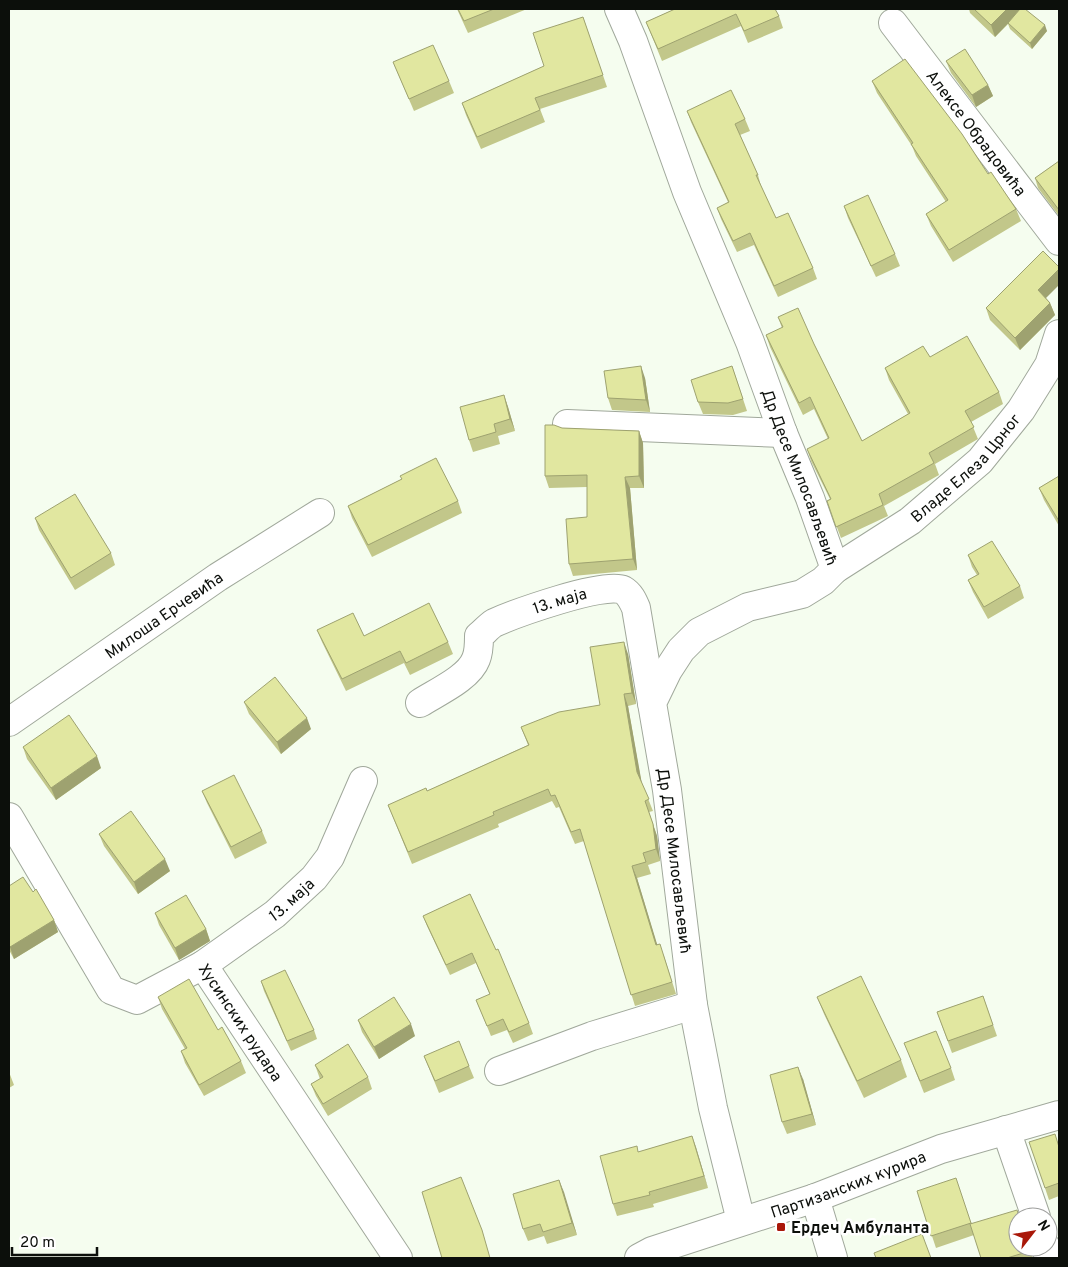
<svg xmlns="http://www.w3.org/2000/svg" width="1068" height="1267" font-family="Overpass,sans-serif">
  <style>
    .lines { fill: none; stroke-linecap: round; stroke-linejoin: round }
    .minor-casing { stroke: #a0a89b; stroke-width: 30 }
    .minor { stroke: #fff; stroke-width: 28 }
    .wall { fill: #c2c78a }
    .shaded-wall { fill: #9ea270 }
    .building { fill: #e1e7a0; stroke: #9ea270 }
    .poi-dot { fill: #a91809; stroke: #fff; stroke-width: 2 }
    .labels { text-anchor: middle; stroke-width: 5; stroke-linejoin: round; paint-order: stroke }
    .street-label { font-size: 16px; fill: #0c0f0b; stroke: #fff }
    .poi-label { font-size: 16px; font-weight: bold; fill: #0c0f0b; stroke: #fff; text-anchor: start }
  </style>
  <rect width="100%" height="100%" fill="#f5fdef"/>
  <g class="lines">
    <!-- minor casing -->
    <g class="minor-casing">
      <g id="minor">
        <path id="s1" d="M619,9l14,32 54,151 63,150 33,91 27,65 25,71 -12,12 -21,13 -54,13 -49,25 -18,18 -13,20 -16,33 15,87 26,215 20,103 28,113"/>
        <path id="s2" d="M893,23l166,218"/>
        <polyline points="567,424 783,433"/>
        <path id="s3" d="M835,569l75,-48 70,-60 41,-51 28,-45 10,-31"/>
        <path id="s4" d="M420,703c17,-11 49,-25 56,-44 3,-7 3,-15 3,-23 5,-4 10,-10 15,-13 20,-9 111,-42 129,-33 7,4 10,11 13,18l16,95"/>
        <path id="s5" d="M9,722l209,-145 102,-64"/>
        <path id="s6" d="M9,817l102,173 26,10 66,-35 195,293"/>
        <path id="s7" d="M203,965l72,-51 39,-36 16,-21 33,-76"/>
        <polyline points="499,1071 592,1036 693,1005"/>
        <polyline points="1006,1130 1036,1217"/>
        <polyline points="815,1198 833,1258"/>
        <polyline points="1046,1247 1049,1258"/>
        <path id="s8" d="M639,1258l13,-7 163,-53 126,-49 118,-34"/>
      </g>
    </g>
    <!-- minor -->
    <use href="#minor" class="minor"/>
  </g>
  <!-- wall -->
  <g class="wall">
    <polygon points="457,9 527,9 468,33"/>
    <polygon points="675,9 779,16 783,28 748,43 741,26 662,61 646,22"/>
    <polygon points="969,9 1019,9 1047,31 1032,49 1010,29 1008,24 995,37 970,13"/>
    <polygon points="583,17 607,87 540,109 545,122 481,149 466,115 462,103 544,66"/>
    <polygon points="946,61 988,85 993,96 976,107 951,73"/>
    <polygon points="393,62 449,81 454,93 414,111"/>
    <polygon points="872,81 988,174 1016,209 1021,221 953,262 931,226 926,214 946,202 916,156 912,146 877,93"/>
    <polygon points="687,111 745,119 750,131 740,135 758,175 761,186 776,218 813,268 817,279 778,297 754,245 737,252 721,219 717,208 728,202 691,122"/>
    <polygon points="1059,161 1059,216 1038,188 1035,178"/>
    <polygon points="844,206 895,254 900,266 876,277 848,218"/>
    <polygon points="1046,298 1050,303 1055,315 1020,350 990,320 986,308"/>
    <polygon points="778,317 814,344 862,441 908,414 889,380 885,368 930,357 999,392 1003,404 971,422 978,439 935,464 939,475 884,506 888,516 841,538 827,501 830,499 811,461 807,449 828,439 814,409 803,415 770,347 766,335 782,328"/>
    <polygon points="732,366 747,411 733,415 703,414 698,402"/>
    <polygon points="645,378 650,412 612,410 608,398"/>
    <polygon points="504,395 508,407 515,431 498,436 500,444 473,452 469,440"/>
    <polygon points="562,428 639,431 643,443 644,488 630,488 637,570 573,576 569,564 587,517 587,487 549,488 545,476"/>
    <polygon points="1059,476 1059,526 1044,500 1039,488"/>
    <polygon points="402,479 458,501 462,513 372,557 352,518 348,506"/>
    <polygon points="35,518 111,553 115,565 75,590 39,530"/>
    <polygon points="968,555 1020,586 1024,598 988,619 973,592 968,580 977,575 972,567"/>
    <polygon points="317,630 364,636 448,642 453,654 410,675 404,663 346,691 322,642"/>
    <polygon points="628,654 636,704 628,706 641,781 653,811 649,812 657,836 660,861 648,865 651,874 637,878 657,945 664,956 676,994 635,1006 584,841 575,844 559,807 556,808 552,801 498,824 499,827 412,864 388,805 427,791 528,745 521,727 600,705"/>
    <polygon points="244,702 311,729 281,754 249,714"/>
    <polygon points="23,747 101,768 56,800 27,759"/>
    <polygon points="202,791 262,831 267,843 235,859 207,803"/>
    <polygon points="99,834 170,871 138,894 104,846"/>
    <polygon points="9,886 33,892 54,920 58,932 14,959 9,950"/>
    <polygon points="470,894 529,1023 533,1034 513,1043 507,1030 491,1036 476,1000 490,995 476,963 450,975 427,926 423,916"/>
    <polygon points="155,913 206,929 210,941 179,960 159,925"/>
    <polygon points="261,981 314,1030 317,1039 291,1051 264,991"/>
    <polygon points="983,996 997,1036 952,1053 937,1012"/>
    <polygon points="158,997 241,1061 246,1073 204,1096 185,1063 181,1051 185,1049 162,1009"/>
    <polygon points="817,997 901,1060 907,1077 864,1098 824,1014"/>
    <polygon points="358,1020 415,1036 379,1059 362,1032"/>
    <polygon points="909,1055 951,1068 955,1080 924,1093"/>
    <polygon points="424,1056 469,1066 474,1078 439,1093"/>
    <polygon points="315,1065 368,1077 372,1089 328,1116 316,1096 311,1084 320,1079"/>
    <polygon points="9,1072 14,1085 9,1088"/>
    <polygon points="803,1079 816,1125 787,1134 782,1122"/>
    <polygon points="692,1136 708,1188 653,1204 654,1207 617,1216 613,1204 639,1152"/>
    <polygon points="1059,1146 1059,1196 1049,1200 1045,1188"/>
    <polygon points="559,1180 577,1235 547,1244 544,1236 528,1241 523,1229"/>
    <polygon points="917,1191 972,1223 1018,1247 1029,1247 1033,1258 981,1258 974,1235 936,1248"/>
  </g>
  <!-- shaded-wall -->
  <g class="shaded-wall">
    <polygon points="1007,9 1019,9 1020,11 995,37 991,25"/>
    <polygon points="1045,25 1047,31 1032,49 1030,43"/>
    <polygon points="988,85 993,96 976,107 972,95"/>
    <polygon points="1059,269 1059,285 1042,302 1038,290"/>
    <polygon points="1050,303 1055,315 1020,350 1015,338"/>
    <polygon points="641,366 645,378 650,412 646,400"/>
    <polygon points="504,395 508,407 515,431 510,419"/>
    <polygon points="639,431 643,443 644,488 639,476"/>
    <polygon points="625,477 630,488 637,570 633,559"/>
    <polygon points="624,642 628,654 636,704 632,693"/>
    <polygon points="624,694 628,706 642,784 637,772"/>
    <polygon points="307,718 311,729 281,754 277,742"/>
    <polygon points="97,756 101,768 56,800 51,788"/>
    <polygon points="645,801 657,836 660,861 656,849"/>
    <polygon points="165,859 170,871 138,894 134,882"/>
    <polygon points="632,866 637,878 661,957 656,945"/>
    <polygon points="54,920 58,932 14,959 10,947"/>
    <polygon points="206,929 210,941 179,960 175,948"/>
    <polygon points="411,1024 415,1036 379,1059 374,1047"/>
    <polygon points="798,1067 803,1079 816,1125 812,1114"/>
    <polygon points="692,1136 696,1147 708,1188 704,1176"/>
    <polygon points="559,1180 564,1192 577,1235 572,1223"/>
  </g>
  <!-- building -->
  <g class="building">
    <polygon points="458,9 494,9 464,21"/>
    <polygon points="675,9 775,9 779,16 744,31 736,14 658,49 646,22"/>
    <polygon points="974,9 1007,9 991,25"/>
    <polygon points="1020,9 1025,9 1045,25 1030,43 1008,23"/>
    <polygon points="583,17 603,75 535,98 540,110 477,137 462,103 544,66 533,33"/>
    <polygon points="433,45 449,81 409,99 393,62"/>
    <polygon points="965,49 988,85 972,95 946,61"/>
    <polygon points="905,59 962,134 988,174 991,172 1016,209 949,250 926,214 948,200 911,144 913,143 872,81"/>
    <polygon points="731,90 745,119 735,124 758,175 756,175 776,218 788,213 813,268 774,286 750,233 733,241 717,208 729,202 687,111"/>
    <polygon points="1059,161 1059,210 1035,178"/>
    <polygon points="868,195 895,254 871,266 844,206"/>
    <polygon points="1043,251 1059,267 1059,269 1038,290 1050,303 1015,338 986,308"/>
    <polygon points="798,308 814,344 862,441 910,413 885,368 923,346 930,357 967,336 999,392 965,411 974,427 929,453 934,463 879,494 883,505 836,527 827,501 831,499 807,449 829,438 810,397 799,403 766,335 783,327 778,317"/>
    <polygon points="641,366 646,400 608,398 604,371"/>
    <polygon points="732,366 743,399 728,403 698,402 691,380"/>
    <polygon points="504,395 510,419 494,424 496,432 469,440 460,407"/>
    <polygon points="545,425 554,425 562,428 639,431 639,476 625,477 633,559 569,564 566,519 587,517 587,475 545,476"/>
    <polygon points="436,458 458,501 368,545 348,506 402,479 400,476"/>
    <polygon points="1059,476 1059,521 1039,488"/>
    <polygon points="75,494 111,553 71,578 35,518"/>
    <polygon points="992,541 1020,586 984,607 968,580 979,574 968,555"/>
    <polygon points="429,603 448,642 406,663 400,651 342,679 317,630 353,613 364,636"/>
    <polygon points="624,642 632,693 624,694 637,772 649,799 645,801 653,824 656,849 643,853 646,862 632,866 656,945 660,944 672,982 631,995 580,829 571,832 555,795 551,796 548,789 493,812 494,815 408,852 388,805 426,788 427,791 529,745 521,727 559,712 600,705 590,647"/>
    <polygon points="275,677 307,718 277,742 244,702"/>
    <polygon points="69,715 97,756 51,788 23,747"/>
    <polygon points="234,775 262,831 231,847 202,791"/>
    <polygon points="131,811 165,859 134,882 99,834"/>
    <polygon points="23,877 33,892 36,889 54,920 10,947 9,945 9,886"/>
    <polygon points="470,894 496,950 498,949 529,1023 509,1032 503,1019 487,1026 476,1000 490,994 472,953 446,965 423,916"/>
    <polygon points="186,895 206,929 175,948 155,913"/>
    <polygon points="285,970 314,1030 287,1041 261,981"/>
    <polygon points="861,976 901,1060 857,1081 817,997"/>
    <polygon points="189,979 218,1030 222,1027 241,1061 199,1085 181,1051 187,1048 158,997"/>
    <polygon points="983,996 993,1025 948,1041 937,1012"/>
    <polygon points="394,997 411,1024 374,1047 358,1020"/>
    <polygon points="936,1031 951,1068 920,1081 904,1043"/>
    <polygon points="459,1041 469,1066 435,1081 424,1056"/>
    <polygon points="348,1044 368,1077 323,1104 311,1084 323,1077 315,1065"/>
    <polygon points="798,1067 812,1114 782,1122 770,1075"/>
    <polygon points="1055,1134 1059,1147 1059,1183 1045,1188 1029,1142"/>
    <polygon points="692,1136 704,1176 649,1192 650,1195 613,1204 600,1156 637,1146 638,1152"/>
    <polygon points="461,1177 482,1230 490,1258 442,1258 422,1192"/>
    <polygon points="956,1178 971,1223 931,1236 917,1191"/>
    <polygon points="559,1180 572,1223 543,1232 540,1224 523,1229 513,1194"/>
    <polygon points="1017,1210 1019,1217 1018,1217 1018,1247 1029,1247 1030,1251 1007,1258 981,1258 970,1224"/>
    <polygon points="922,1234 931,1258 876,1258 874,1253"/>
  </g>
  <!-- markers -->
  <rect class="poi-dot" x="776" y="1222" width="10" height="10" rx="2.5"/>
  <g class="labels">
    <!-- street labels -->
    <g class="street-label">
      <text dy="6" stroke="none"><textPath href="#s2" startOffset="138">Алексе Обрадовића</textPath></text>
      <text dy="6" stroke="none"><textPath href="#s3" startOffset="166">Владе Елеза Црног</textPath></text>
      <text dy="6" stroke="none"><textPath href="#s1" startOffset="502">Др Десе Милосављевић</textPath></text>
      <text dy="6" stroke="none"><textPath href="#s4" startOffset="185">13. маја</textPath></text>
      <text dy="6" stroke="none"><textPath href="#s5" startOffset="188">Милоша Ерчевића</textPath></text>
      <text dy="6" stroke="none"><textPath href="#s1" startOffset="998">Др Десе Милосављевић</textPath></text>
      <text dy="6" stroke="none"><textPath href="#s7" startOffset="110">13. маја</textPath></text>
      <text dy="6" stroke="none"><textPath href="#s6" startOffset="372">Хусинских рудара</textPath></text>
      <text dy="6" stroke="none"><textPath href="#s8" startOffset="222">Партизанских курира</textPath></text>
    </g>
    <!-- poi labels -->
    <g class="poi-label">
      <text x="791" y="1233">Ердеч Амбуланта</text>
    </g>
  </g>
  <!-- border -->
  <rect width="1068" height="1267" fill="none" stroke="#0c0f0b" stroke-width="20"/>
  <!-- north arrow -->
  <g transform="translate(1033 1232) rotate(59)"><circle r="24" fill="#ffffff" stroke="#9e9f9d"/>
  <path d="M0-4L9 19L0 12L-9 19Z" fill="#a91809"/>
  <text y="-8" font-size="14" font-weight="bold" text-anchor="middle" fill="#0c0f0b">N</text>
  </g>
  <!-- scale -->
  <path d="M12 1247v8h85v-8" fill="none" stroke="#0c0f0b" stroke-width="2.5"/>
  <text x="20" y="1247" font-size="15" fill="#0c0f0b" stroke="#ffffff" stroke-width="4" paint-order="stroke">20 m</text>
</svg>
